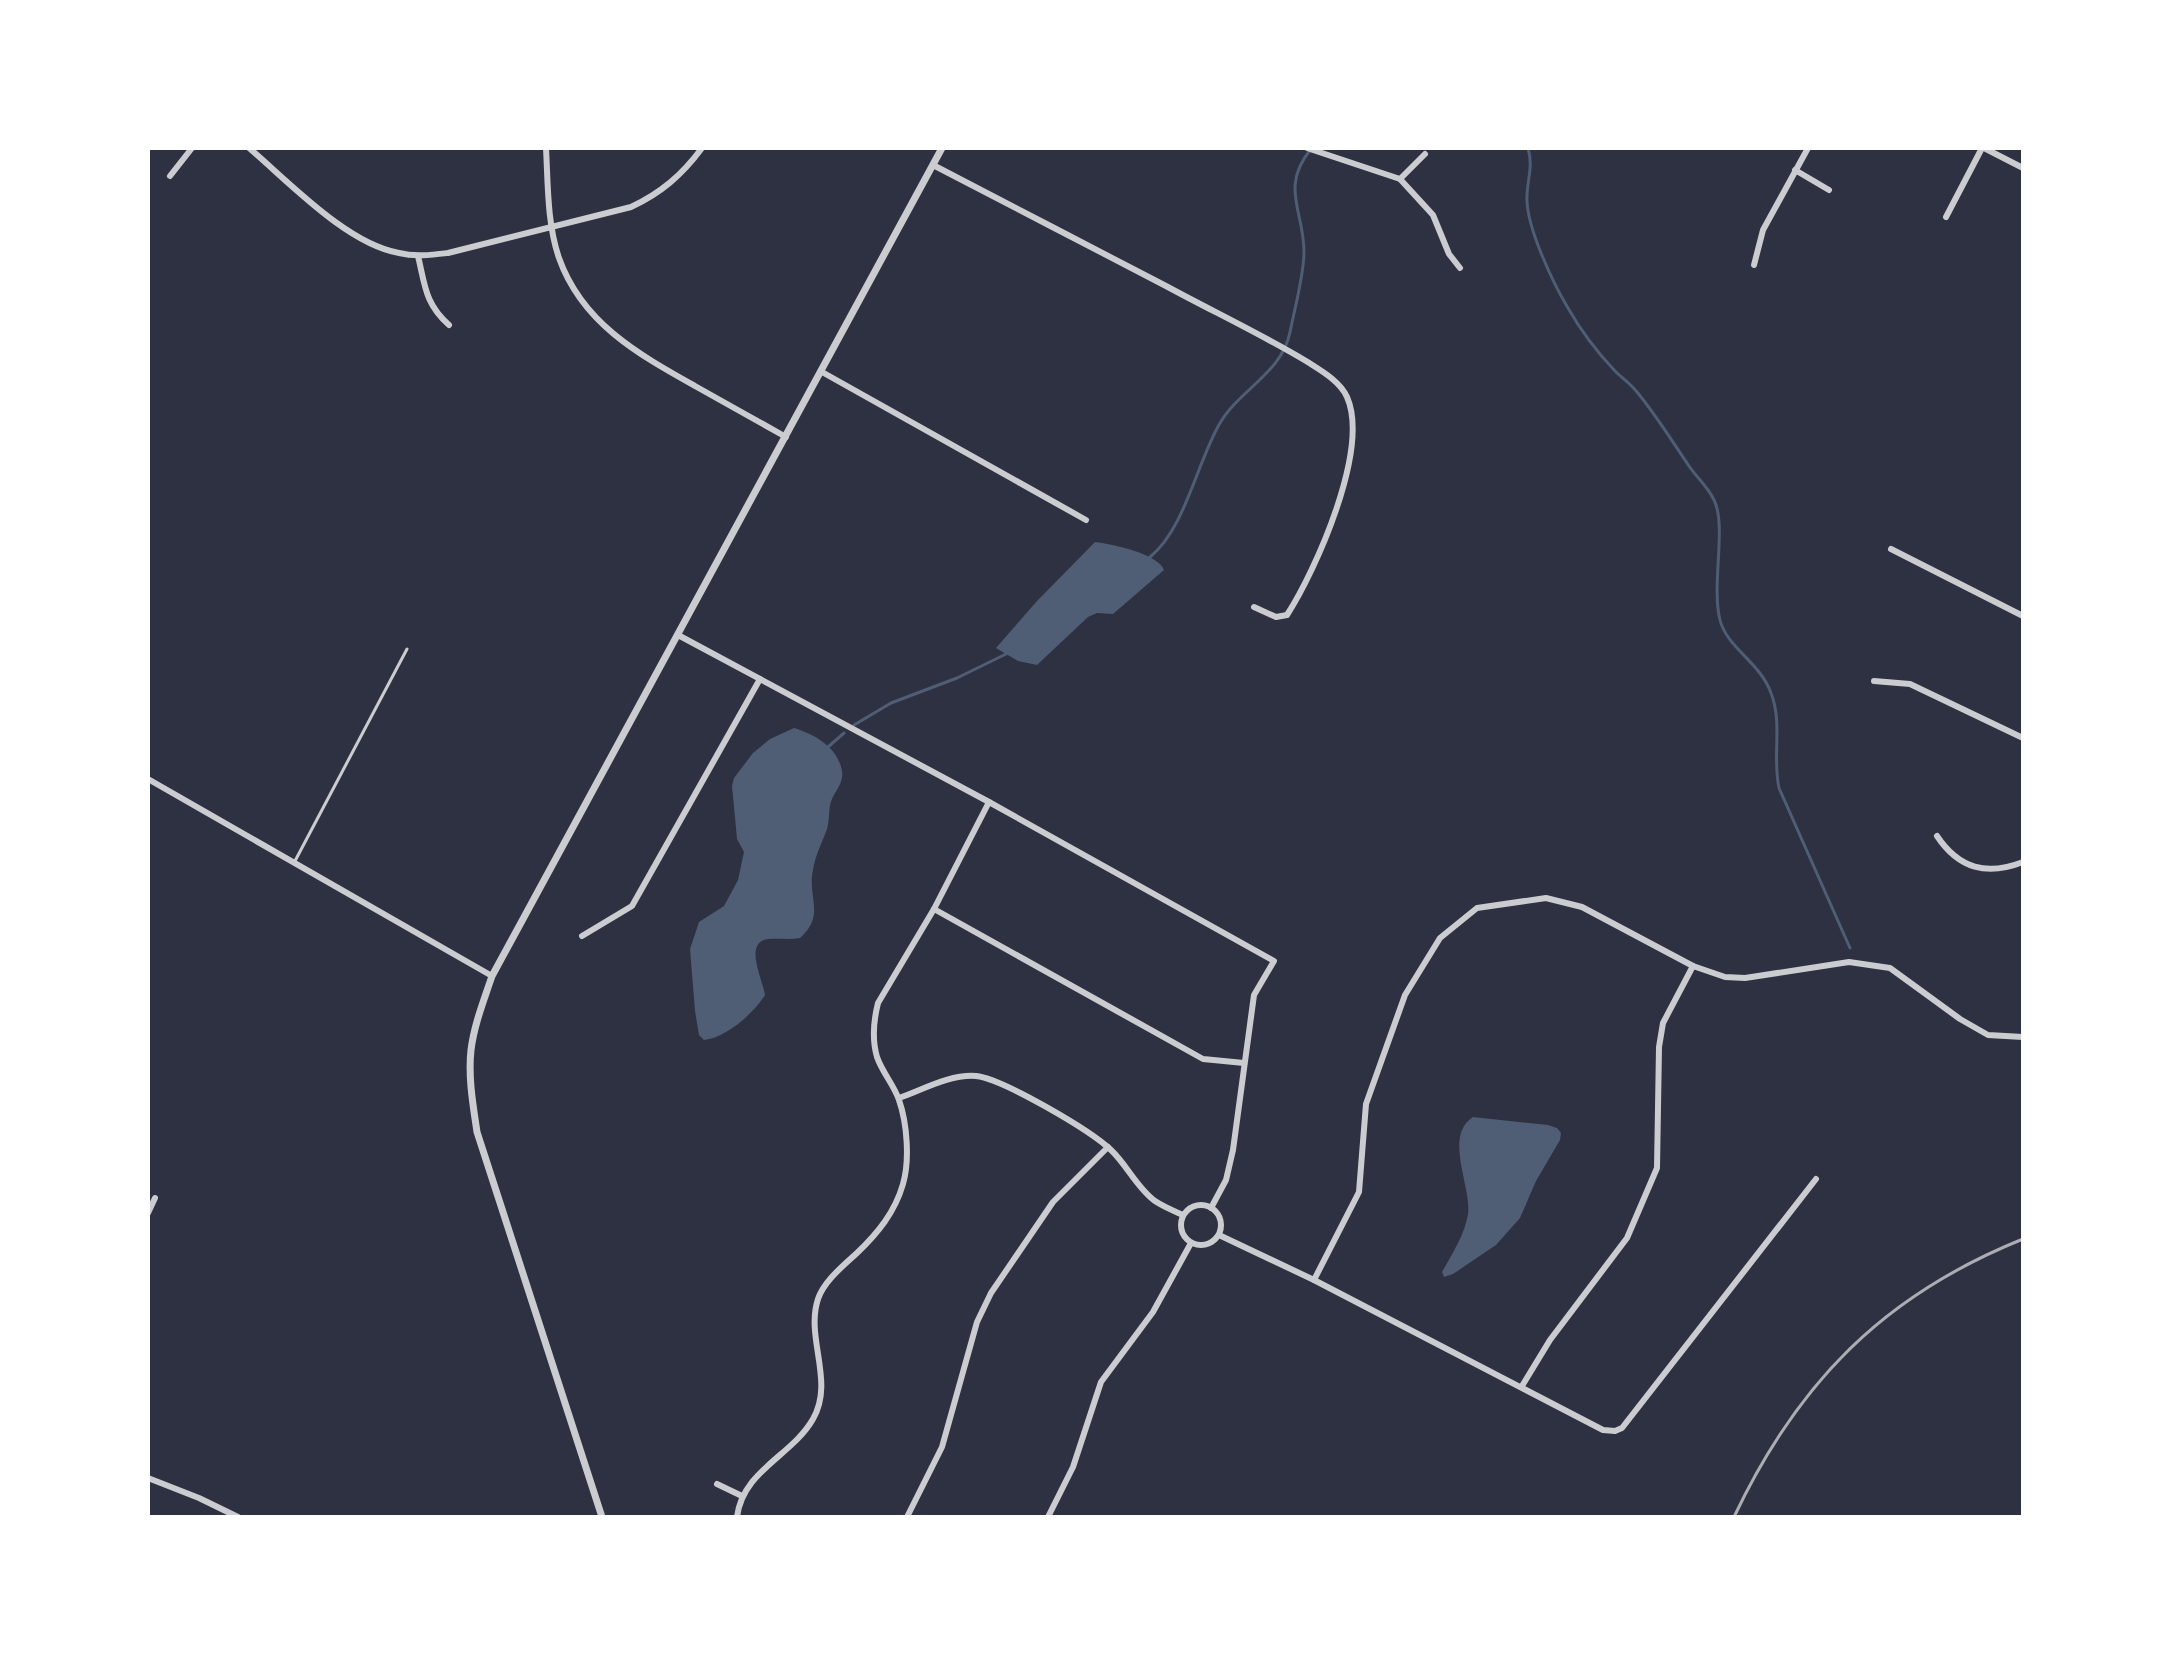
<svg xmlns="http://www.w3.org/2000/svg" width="2171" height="1665" font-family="Georgia,serif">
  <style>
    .water { fill: #4f5d75 }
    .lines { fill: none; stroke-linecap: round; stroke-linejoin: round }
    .stream { stroke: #4f5d75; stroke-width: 3 }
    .service { stroke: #caccd0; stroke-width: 3 }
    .minor { stroke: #caccd0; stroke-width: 6 }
    .tertiary { stroke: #caccd0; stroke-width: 7 }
    .rail { stroke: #abadb3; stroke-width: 3 }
  </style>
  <rect width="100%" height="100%" fill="#2d3142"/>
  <!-- water -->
  <g class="water">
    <path d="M1095,542c17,2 64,12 69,28l-51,44 -16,-1 -9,4 -51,48 -19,-4 -22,-13 41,-47z"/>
    <path d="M794,728c20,6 44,19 48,43 2,11 -6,19 -10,28 -4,9 -2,20 -5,30 -5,14 -12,27 -14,41 -6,28 13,45 -13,68 -11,2 -22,0 -32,1 -25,3 -5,41 -3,56 -11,18 -39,43 -61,45l-5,-5 -4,-24 -5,-62 9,-27 25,-16 14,-26 6,-28 -7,-13 -5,-53 2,-8 19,-25 17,-14z"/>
    <path d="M1473,1117l75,8 9,3 4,5 -1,7 -24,41 -16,37 -24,27 -43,29 -9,3 -2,-5c10,-18 23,-38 26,-58 4,-26 -25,-78 5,-97z"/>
  </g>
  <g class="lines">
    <!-- stream -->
    <g class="stream">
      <path d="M1528,148c6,20 -2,34 -1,53 1,29 26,82 41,107 13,23 29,44 47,63 7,7 16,13 22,21 19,23 35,49 52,74 8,12 19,21 25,34 13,26 -3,85 6,120 7,28 40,42 51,73 12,31 1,63 8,95l71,160"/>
      <path d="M1150,557c35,-28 47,-95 70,-134 20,-34 62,-50 70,-91 5,-25 13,-53 14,-78 1,-42 -25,-66 7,-105"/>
      <polyline points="854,725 891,703 957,678 1006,654"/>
      <polyline points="828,747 844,733"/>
    </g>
    <!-- service -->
    <polyline class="service" points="295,861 407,649"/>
    <!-- minor -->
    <g class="minor">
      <path d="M249,148c40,34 98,96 150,105 16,4 32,2 49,0l183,-46c30,-14 51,-32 71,-59"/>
      <path d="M546,148c2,36 1,75 13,110 23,65 79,96 136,128 30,17 61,34 91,51"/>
      <polyline points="1307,148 1400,179 1433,215 1449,254 1460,268"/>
      <polyline points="1984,148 2023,168"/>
      <path d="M933,165c78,40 155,81 233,121 46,25 95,48 140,75 14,9 34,20 41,36 23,52 -31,173 -60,218l-11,2 -22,-10"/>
      <polyline points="1795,170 1829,190"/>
      <polyline points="170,176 192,148"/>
      <polyline points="1400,179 1425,154"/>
      <polyline points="1946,217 1982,148"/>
      <path d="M418,256c7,29 7,48 31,69"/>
      <polyline points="1754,265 1763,230 1808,148"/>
      <polyline points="822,372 1086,520"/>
      <polyline points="1891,549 2023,616"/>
      <polyline points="678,635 989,802 1274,961 1254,995 1233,1150 1226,1180 1211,1208"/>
      <polyline points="1874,681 1910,684 2023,738"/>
      <polyline points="148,779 492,976"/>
      <path d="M1937,836c22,33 50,40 86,26"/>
      <polyline points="934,909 1203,1059 1244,1063"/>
      <polyline points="582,936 632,906 760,679"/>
      <path d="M899,1098c23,-8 51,-24 77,-22 27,3 114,54 135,74 16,15 26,38 44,51 9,6 19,10 28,14"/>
      <circle cx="1201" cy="1225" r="20"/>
      <polyline points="148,1213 155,1198"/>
      <polyline points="1219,1235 1314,1280 1603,1430 1615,1431 1622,1428 1816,1179"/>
      <polyline points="1314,1280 1359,1192 1366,1104 1405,995 1440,938 1477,908 1546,898 1582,907 1693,966 1725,977 1745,978 1849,962 1890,968 1960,1019 1988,1035 2023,1037"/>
      <polyline points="1522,1386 1550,1340 1627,1238 1657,1168 1659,1047 1663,1023 1693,966"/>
      <polyline points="148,1478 199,1498 238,1517"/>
      <polyline points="717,1484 742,1496"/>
      <path d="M737,1517c6,-47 55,-61 76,-98 22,-38 -8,-81 5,-120 6,-18 25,-33 39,-46 21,-20 38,-41 46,-69 7,-24 4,-61 -4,-84 -5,-15 -17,-28 -22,-43 -5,-17 -3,-38 1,-54l56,-94 55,-107"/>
      <polyline points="907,1517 942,1447 977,1322 991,1293 1053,1202 1108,1147"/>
      <polyline points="1048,1517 1073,1467 1101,1382 1153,1312 1191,1243"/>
    </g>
    <!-- tertiary -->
    <path class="tertiary" d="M602,1517l-125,-385c-4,-27 -9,-55 -6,-82 3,-25 13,-50 21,-74l450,-828"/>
    <!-- rail -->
    <path class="rail" d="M1734,1517c64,-135 150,-222 289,-278"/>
  </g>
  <!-- border -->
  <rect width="2171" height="1665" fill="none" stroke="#ffffff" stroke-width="300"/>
</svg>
